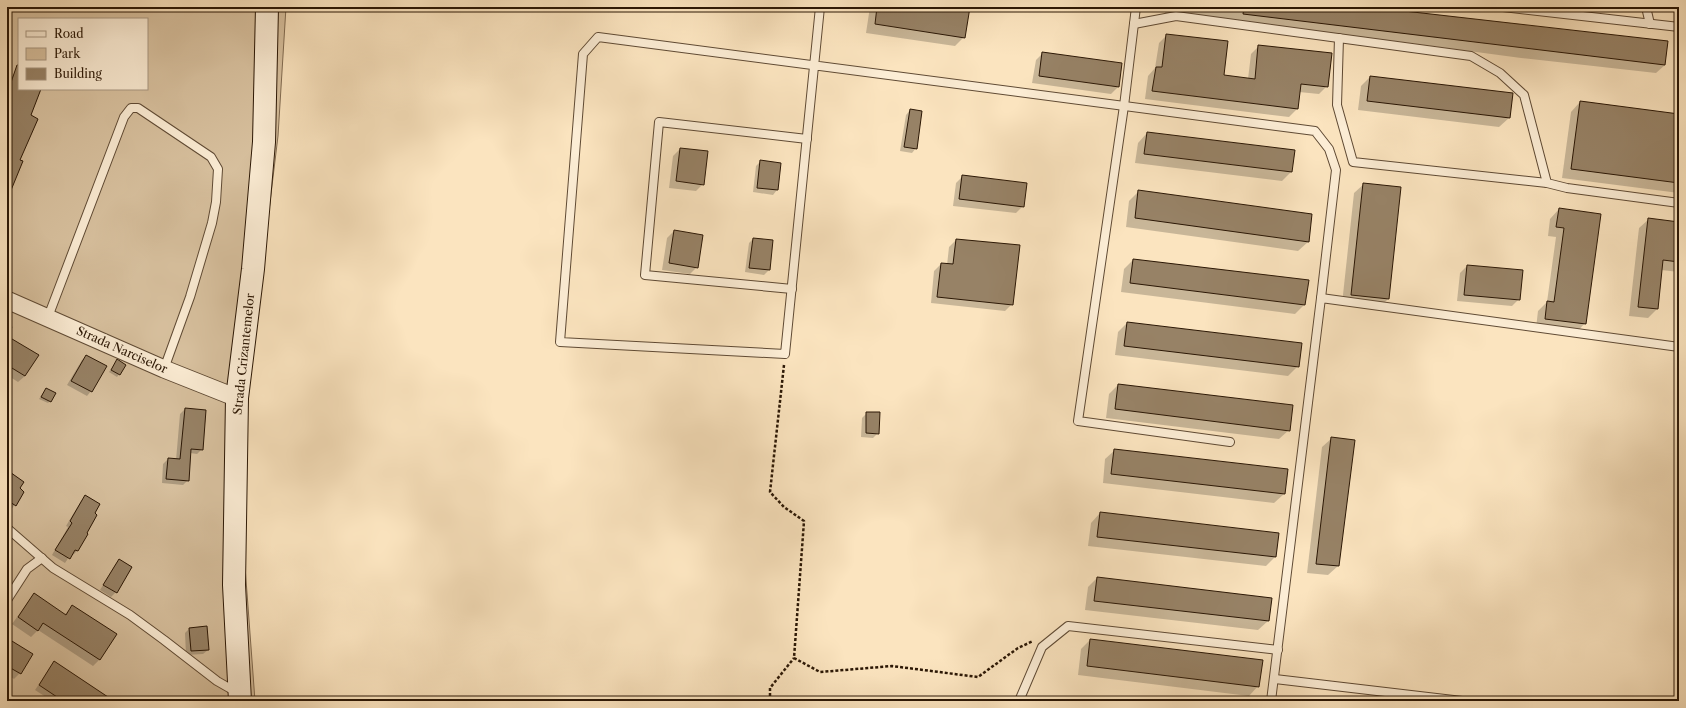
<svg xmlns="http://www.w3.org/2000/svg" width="1686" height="708" font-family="'Libre Caslon Text',serif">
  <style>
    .green { fill: #d8c19f; stroke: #826c52; fill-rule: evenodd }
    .shadow { fill: #0003 }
    .building { fill: #978266; stroke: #2b1705 }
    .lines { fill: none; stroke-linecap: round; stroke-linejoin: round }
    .lane-casing { stroke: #5f4a34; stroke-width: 10 }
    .street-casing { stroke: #5f4a34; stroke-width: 19 }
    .secondary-casing { stroke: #2b1705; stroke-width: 24 }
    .path { stroke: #2b1705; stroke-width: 2.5; stroke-dasharray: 3 2; stroke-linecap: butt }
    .lane { stroke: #fcedd5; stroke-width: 8 }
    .street { stroke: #fcedd5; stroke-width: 17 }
    .secondary { stroke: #fcedd5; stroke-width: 22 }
    .labels { text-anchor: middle; stroke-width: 4; stroke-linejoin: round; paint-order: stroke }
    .street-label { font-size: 12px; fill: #2b1705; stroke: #fcedd5 }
  </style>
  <rect width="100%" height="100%" fill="#fbe4bf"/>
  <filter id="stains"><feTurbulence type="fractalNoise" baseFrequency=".005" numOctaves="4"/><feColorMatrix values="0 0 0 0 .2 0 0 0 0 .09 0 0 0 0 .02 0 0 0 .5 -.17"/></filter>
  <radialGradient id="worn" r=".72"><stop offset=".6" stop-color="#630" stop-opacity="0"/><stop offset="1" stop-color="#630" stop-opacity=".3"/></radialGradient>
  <!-- green -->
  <path class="green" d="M7,7h279l-8,129 -31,257 -2,173 10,135h-248zM19,19h128v70h-128z"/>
  <!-- shadow -->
  <g class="shadow">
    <polygon points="870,7 969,7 964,37 955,46 866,33"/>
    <polygon points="1166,7 1370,7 1665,65 1656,73 1521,58 1394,41 1359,37 1358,38 1165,13"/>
    <polygon points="1167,35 1223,76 1248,79 1251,54 1259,46 1327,86 1319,94 1299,92 1297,109 1289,117 1145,99 1148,76 1155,68 1159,43"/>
    <polygon points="1043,53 1118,87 1111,94 1032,83 1036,60"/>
    <polygon points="15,74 19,75 19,89 40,89 30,116 19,161 7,200 7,84 8,80"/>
    <polygon points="1370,77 1509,118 1499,127 1358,110 1361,86"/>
    <polygon points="1580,102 1679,115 1679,193 1562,178 1571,112"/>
    <polygon points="910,110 916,148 912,153 900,151 906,115"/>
    <polygon points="1147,133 1291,172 1282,181 1135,163 1138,143"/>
    <polygon points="680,149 703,184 696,191 669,188 673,156"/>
    <polygon points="761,161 780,164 777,190 773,195 753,192 756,166"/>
    <polygon points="963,176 1023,206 1016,213 953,206 956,183"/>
    <polygon points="1364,184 1388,299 1379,308 1342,304 1354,193"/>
    <polygon points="1139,191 1308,242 1298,251 1126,227 1129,201"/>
    <polygon points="1559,209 1600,215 1585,323 1576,333 1536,328 1538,311 1547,302 1556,237 1548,236 1550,219"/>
    <polygon points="1649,219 1679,223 1679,272 1661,270 1657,309 1648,318 1629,316 1639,228"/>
    <polygon points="674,231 697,267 690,274 662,270 667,238"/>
    <polygon points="753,239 772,241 769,270 764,275 745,272 749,243"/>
    <polygon points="956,240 1012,304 1005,311 931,303 934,271 941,264 947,265 949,247"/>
    <polygon points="1133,260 1304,305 1295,314 1121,292 1124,269"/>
    <polygon points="1467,266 1519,299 1512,306 1457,301 1460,273"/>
    <polygon points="1127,323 1298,366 1288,376 1115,355 1118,332"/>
    <polygon points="7,324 13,327 7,337"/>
    <polygon points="7,337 25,376 18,382 7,375"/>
    <polygon points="87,356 91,391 87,396 67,385 82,360"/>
    <polygon points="117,361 125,366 117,377 109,372"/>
    <polygon points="1118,385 1289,430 1279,439 1106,418 1109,394"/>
    <polygon points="46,389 50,401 48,403 39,399"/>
    <polygon points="185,409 202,449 197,454 190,453 188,480 183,485 162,483 163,464 168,459 176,460 180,414"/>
    <polygon points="867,413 878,433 873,438 861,437 862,418"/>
    <polygon points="1332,438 1353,440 1338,566 1328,575 1307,573 1322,447"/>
    <polygon points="1115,450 1284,494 1274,503 1103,483 1105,459"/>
    <polygon points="7,472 18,488 23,492 11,510 7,508"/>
    <polygon points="85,497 77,551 73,555 71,554 65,563 52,555 68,527 66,526 81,501"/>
    <polygon points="1100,513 1275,557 1266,566 1088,546 1091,523"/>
    <polygon points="119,560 131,567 116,592 111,597 100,590 115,565"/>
    <polygon points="1097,578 1270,599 1268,621 1258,630 1085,610 1088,587"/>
    <polygon points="34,594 64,615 72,607 116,635 99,660 93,666 38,630 31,637 12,624"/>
    <polygon points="189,629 208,650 203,654 186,655 185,633"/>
    <polygon points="7,640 32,655 20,673 14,679 7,674"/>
    <polygon points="1090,640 1258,686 1249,696 1078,675 1081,649"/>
    <polygon points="54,662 113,701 52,701 35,690"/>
    <polygon points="783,700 793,700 793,701 781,701"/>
  </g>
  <!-- building -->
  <g class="building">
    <polygon points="877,7 970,7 965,38 875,24"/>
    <polygon points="1244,7 1369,7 1668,41 1665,65 1243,14"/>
    <polygon points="1166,34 1228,41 1224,75 1255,79 1258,45 1332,53 1328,87 1301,84 1298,109 1152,91 1156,67 1162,67"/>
    <polygon points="1042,52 1122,63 1119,87 1039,76"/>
    <polygon points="17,65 19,65 19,89 41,89 31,115 38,119 20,160 23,161 7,200 7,94"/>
    <polygon points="1370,76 1513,93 1510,118 1367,101"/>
    <polygon points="1580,101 1679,114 1679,183 1571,169"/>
    <polygon points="910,109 922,111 917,149 904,147"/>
    <polygon points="1147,132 1295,150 1292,172 1144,154"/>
    <polygon points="680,148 708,151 704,185 676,181"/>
    <polygon points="760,160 781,163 778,190 757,188"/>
    <polygon points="962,175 1027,183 1024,207 959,199"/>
    <polygon points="1363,183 1401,187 1389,299 1351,295"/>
    <polygon points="1138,190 1312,214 1309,242 1135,218"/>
    <polygon points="1559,208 1601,214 1586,324 1545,319 1547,301 1554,302 1564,228 1556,227"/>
    <polygon points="1648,218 1679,222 1679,262 1663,260 1658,309 1638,307"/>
    <polygon points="674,230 703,235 698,268 669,263"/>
    <polygon points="753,238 773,240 770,270 749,268"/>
    <polygon points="956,239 1020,245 1013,305 937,297 941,263 953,264"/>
    <polygon points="1133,259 1309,280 1305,305 1130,283"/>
    <polygon points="1467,265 1523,270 1520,300 1464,295"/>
    <polygon points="1127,322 1302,343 1299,367 1124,346"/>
    <polygon points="7,336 39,355 25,376 7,365"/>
    <polygon points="86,355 107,366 92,392 71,381"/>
    <polygon points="117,359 126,365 120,375 111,370"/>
    <polygon points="1118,384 1293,405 1290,431 1115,409"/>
    <polygon points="46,388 56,393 51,402 41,397"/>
    <polygon points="185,408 206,410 203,450 191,449 189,481 166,479 168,458 180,459"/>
    <polygon points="866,412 880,412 879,434 866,433"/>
    <polygon points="1331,437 1355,440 1339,566 1316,564"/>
    <polygon points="1114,449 1288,469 1285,494 1111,474"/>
    <polygon points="7,470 24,482 20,488 24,492 16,506 7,500"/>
    <polygon points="85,495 100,504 95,513 97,515 87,533 88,534 78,551 75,550 70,559 55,550 72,523 70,521"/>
    <polygon points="1100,512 1279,533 1276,557 1097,537"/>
    <polygon points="119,559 132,567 117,593 103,585"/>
    <polygon points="1097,577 1272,598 1269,621 1094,601"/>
    <polygon points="34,593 66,615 72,605 117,634 100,660 43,623 38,631 18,617"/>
    <polygon points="207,626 209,650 191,651 189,628"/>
    <polygon points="7,638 33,654 21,674 7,666"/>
    <polygon points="1090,639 1263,660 1259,687 1087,666"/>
    <polygon points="54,661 114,701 63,701 39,685"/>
  </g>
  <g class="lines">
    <!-- lane casing -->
    <g class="lane-casing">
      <g id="lane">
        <path d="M820,7l-35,347 -225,-12 23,-288 15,-17c239,31 478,62 717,94l14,18 7,21 -15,128"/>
        <polyline points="1136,7 1124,106 1078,421 1230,442"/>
        <polyline points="1503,7 1679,27"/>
        <polyline points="1646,7 1650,24"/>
        <polyline points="1134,24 1176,16 1471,56 1500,73 1524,95 1547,183 1567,188 1679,203"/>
        <polyline points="1339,38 1337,105 1353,162 1547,183"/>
        <polyline points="792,289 645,275 659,122 807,139"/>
        <polyline points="48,317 124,117 131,108 138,108 211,157 218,169 216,202 212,223 190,297 164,369"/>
        <polyline points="7,528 53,568 130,615 164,640 217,681 238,693"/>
        <polyline points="7,600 27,569 42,558"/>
        <polyline points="1275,679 1462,701"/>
        <polyline points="19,701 21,701"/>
        <polyline points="1019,701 1042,647 1068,626 1278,650"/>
        <polyline points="1271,701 1321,298 1679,347"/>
      </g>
    </g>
    <!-- street casing -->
    <g class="street-casing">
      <polyline id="street" points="7,300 164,369 237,398"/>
    </g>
    <!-- secondary casing -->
    <g class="secondary-casing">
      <polyline id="secondary" points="240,701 234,585 237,398 253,269 264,142 267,7"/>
    </g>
    <!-- path -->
    <g class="path">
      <polyline points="784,365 770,492 784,507 804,521 794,658 820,672 892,666 978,677 1018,648 1033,641"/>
      <polyline points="770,701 770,688 794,658"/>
    </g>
    <!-- lane -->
    <use href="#lane" class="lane"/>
    <!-- street -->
    <use href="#street" class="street"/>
    <!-- secondary -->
    <use href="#secondary" class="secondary"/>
  </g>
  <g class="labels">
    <!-- street labels -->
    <g class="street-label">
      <text transform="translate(122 350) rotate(24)" y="4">Strada Narciselor</text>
      <text transform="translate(244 354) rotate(-84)" y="4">Strada Crizantemelor</text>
    </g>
  </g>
  <!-- margin -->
  <rect width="1686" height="708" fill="none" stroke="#fbe4bf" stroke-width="24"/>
  <rect x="8" y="8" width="1670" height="692" fill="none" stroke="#2b1705" stroke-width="2"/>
  <rect x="12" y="12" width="1662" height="684" fill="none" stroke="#2b1705"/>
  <!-- legend -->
  <rect x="18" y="18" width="130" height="72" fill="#fcedd5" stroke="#a89782"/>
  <rect x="26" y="31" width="20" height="6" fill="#fcedd5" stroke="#a89782"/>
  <text x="54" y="38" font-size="12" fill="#2b1705">Road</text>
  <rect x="26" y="48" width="20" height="12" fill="#d8c19f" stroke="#a89782"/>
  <text x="54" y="58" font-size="12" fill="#2b1705">Park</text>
  <rect x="26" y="68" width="20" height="12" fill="#978266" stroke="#a89782"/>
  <text x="54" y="78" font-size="12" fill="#2b1705">Building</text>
  <rect width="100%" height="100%" filter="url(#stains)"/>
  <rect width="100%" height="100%" fill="url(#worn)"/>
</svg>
